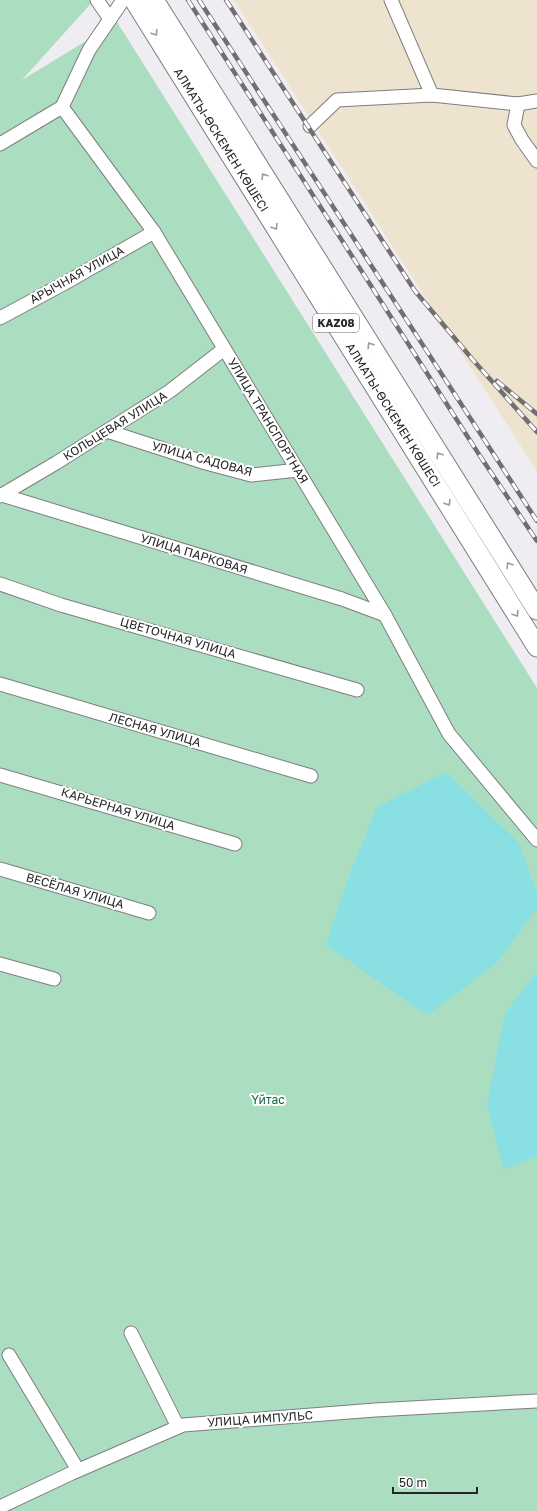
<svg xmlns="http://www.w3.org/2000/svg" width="537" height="1511" font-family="'Golos Text',sans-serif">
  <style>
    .industrial { fill: #eee3ce }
    .green { fill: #abddc1 }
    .water { fill: #89dfe2 }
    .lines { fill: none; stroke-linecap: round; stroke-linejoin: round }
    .minor-casing { stroke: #7f7d80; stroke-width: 15 }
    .highway-casing { stroke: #7f7d80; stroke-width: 21 }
    .minor { stroke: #fff; stroke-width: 13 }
    .highway { stroke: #fff; stroke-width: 19 }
    .rail-casing { stroke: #716f72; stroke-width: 4.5 }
    .rail { stroke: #fff; stroke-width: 3; stroke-dasharray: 9; stroke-linecap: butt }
    .oneway { stroke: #9d9d9e }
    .labels { text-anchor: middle; stroke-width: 4; stroke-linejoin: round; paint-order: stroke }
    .shield { fill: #fff; stroke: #676668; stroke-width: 1 }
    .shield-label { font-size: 11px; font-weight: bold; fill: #262527 }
    .street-label { font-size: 12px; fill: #262527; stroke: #fff }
    .park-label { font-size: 12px; fill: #186444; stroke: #fff }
  </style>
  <rect width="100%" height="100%" fill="#efedf1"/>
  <!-- industrial -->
  <polygon class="industrial" points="234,0 537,0 537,471"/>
  <!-- green -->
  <polygon class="green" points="0,0 94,0 22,80 117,22 537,688 537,1511 0,1511"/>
  <!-- water -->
  <g class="water">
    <polygon points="446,772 519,843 537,893 537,908 496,964 427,1015 326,945 346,884 377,807"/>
    <polygon points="537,972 537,1156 503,1170 487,1105 505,1013"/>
  </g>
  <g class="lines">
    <!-- minor casing -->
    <g class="minor-casing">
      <g id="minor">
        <polyline points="97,0 110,19"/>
        <polyline points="123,0 89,50 62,107 154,232 385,615 449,734 537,840"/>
        <polyline points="391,0 432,95"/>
        <polyline points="518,104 514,125 522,140 537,161"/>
        <polyline points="310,126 337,100 432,95 518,104 537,101"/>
        <polyline points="0,144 62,107"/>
        <polyline points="0,318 65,283 154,232"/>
        <polyline points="107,431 206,463 251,475 298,470"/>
        <polyline points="2,495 342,599 385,615"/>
        <polyline points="0,496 56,463 170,391 224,349"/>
        <polyline points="0,584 61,605 357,690"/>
        <polyline points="0,684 311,776"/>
        <polyline points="0,775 235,844"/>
        <polyline points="0,869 149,913"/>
        <polyline points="0,964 54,979"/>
        <polyline points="131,1333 178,1427"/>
        <polyline points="9,1355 78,1470"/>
        <polyline points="0,1507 72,1473 183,1425 375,1410 537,1401"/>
      </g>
    </g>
    <!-- highway casing -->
    <g class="highway-casing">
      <g id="highway">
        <polyline points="134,0 537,647"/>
        <polyline points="154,0 537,610"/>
      </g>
    </g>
    <!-- minor -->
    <use href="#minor" class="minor"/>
    <!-- highway -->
    <use href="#highway" class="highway"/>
    <!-- rail casing -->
    <g class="rail-casing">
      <g id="rail">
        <polyline points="188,0 480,456 537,541"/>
        <polyline points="199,0 537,521"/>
        <polyline points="226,0 415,291 473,360 537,432"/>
        <polyline points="497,381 537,414"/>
      </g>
    </g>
    <!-- rail -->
    <use href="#rail" class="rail"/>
  </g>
  <!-- one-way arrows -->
  <defs><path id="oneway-chevron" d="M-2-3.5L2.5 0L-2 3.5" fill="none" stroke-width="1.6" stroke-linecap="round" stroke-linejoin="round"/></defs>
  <g class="oneway">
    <use href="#oneway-chevron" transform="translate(155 33) rotate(58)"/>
    <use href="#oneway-chevron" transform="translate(264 176) rotate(-122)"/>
    <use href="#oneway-chevron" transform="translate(275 227) rotate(58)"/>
    <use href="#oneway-chevron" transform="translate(370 345) rotate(-122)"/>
    <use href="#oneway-chevron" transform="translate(439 455) rotate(-122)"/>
    <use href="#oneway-chevron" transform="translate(448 503) rotate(58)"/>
    <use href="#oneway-chevron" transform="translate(509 565) rotate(-122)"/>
    <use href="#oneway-chevron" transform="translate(516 614) rotate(58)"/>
  </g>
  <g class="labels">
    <!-- shield labels -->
    <rect class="shield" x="313" y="314" width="46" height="18" rx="3"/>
    <g class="shield-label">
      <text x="336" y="327">KAZ08</text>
    </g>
    <!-- street labels -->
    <g class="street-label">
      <text transform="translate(221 140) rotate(58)" y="4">АЛМАТЫ-ӨСКЕМЕН КӨШЕСІ</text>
      <text transform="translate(77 275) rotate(-29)" y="4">АРЫЧНАЯ УЛИЦА</text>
      <text transform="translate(393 415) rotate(58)" y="4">АЛМАТЫ-ӨСКЕМЕН КӨШЕСІ</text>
      <text transform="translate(268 421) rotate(59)" y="4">УЛИЦА ТРАНСПОРТНАЯ</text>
      <text transform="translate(115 426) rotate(-32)" y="4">КОЛЬЦЕВАЯ УЛИЦА</text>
      <text transform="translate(202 459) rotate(15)" y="4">УЛИЦА САДОВАЯ</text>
      <text transform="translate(194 554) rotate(17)" y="4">УЛИЦА ПАРКОВАЯ</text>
      <text transform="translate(178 638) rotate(16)" y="4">ЦВЕТОЧНАЯ УЛИЦА</text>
      <text transform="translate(155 730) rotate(16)" y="4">ЛЕСНАЯ УЛИЦА</text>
      <text transform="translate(118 809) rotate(17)" y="4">КАРЬЕРНАЯ УЛИЦА</text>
      <text transform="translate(75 891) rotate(16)" y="4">ВЕСЁЛАЯ УЛИЦА</text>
      <text transform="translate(260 1419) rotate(-4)" y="4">УЛИЦА ИМПУЛЬС</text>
    </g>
    <!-- park labels -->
    <g class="park-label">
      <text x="268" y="1104">Үйтас</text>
    </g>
  </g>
  <!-- scale -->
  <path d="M393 1487v6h84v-6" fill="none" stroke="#262527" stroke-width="2"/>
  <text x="399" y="1487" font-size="12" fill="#262527" stroke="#ffffff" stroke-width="3" paint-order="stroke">50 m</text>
</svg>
